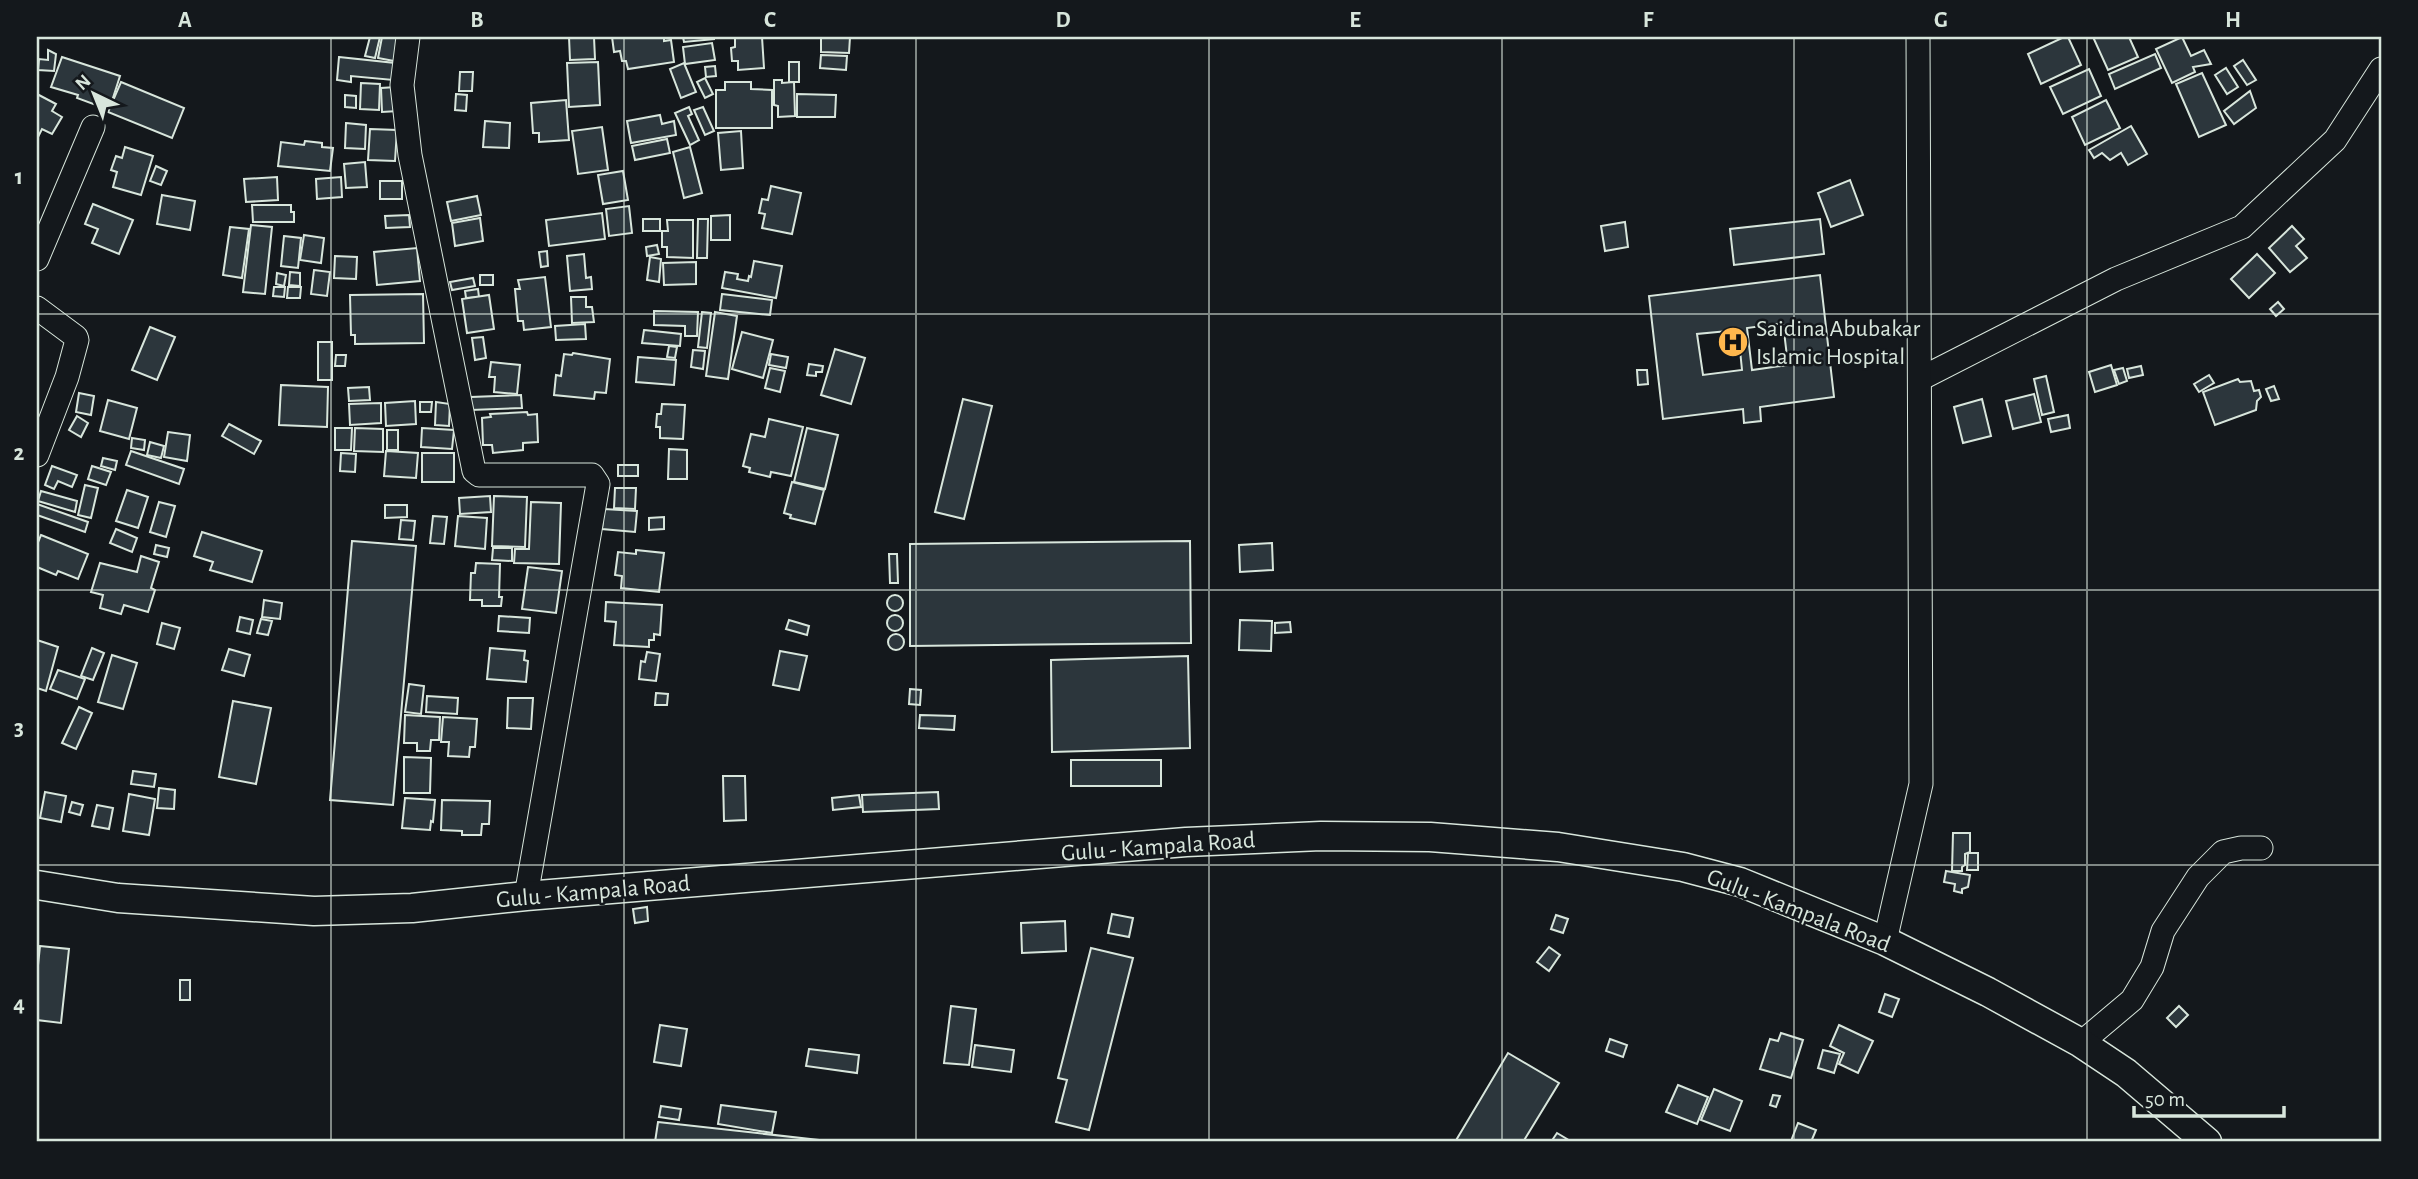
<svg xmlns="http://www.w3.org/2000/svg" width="2418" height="1179" font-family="'Alegreya Sans',sans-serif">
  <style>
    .building { fill: #2c363c; stroke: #d8e6dc; stroke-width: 2; fill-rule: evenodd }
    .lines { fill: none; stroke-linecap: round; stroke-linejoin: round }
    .minor-casing { stroke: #d8e6dc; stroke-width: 25 }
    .major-casing { stroke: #d8e6dc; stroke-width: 31 }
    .minor { stroke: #14181c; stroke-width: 23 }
    .major { stroke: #14181c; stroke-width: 28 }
    .grid { fill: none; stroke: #d8e6dc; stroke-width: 2; stroke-opacity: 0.55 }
    .labels { text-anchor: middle; stroke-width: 5; stroke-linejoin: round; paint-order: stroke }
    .poi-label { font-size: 24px; fill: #d8e6dc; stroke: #14181c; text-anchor: start }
    .street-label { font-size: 24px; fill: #d8e6dc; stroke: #14181c }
    .neatline { fill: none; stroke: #d8e6dc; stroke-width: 2.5 }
    .grid-label { font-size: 23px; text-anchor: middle; font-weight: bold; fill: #d8e6dc }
  </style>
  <rect width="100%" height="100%" fill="#14181c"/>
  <!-- building -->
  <g class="building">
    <polygon points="370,37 380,37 375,58 365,56"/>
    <polygon points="382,37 399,37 394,61 378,58"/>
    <polygon points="569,37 594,37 595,59 570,60"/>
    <polygon points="612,37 664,37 664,41 671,40 674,62 628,69 626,61 622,61 620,51 614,52"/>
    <polygon points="683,37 714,37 714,39 684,42"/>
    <polygon points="762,37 764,68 738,70 738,61 732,61 731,48 735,47 735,38"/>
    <polygon points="821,37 850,37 849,53 821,52"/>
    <polygon points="2064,37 2068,37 2081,65 2041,84 2028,54"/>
    <polygon points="2093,37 2129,37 2138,57 2108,70"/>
    <polygon points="2182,37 2191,56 2204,50 2211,64 2193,67 2195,72 2172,83 2156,49"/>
    <polygon points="712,43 715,60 685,64 683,47"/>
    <polygon points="48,50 56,54 54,71 38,70 39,59 48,60"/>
    <polygon points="2155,54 2161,68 2115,89 2109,74"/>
    <polygon points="821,55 847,56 846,70 820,68"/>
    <polygon points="62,57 120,76 112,101 99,97 96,105 77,98 78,95 51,87"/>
    <polygon points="339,57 395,63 393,80 351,76 351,82 337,80"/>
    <polygon points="2243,60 2256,80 2247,85 2234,66"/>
    <polygon points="598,62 600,105 569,107 567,63"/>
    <rect x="789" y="62" width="10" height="20"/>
    <polygon points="684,63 696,92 681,98 670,69"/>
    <polygon points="715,66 716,76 706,77 705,67"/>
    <polygon points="2226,68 2238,87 2227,94 2215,75"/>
    <polygon points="2089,69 2101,96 2063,114 2050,87"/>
    <polygon points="460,72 473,72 472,91 459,91"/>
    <polygon points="2202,73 2226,125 2199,137 2176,84"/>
    <polygon points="705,78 713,94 705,98 697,82"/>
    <polygon points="774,80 782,80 782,83 794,82 795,116 778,117 778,106 774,105"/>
    <polygon points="121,82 184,108 172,138 108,112"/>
    <polygon points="725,82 751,82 751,89 772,90 772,128 716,128 716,90 725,90"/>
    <polygon points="361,83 380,84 379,110 360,109"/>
    <polygon points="396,87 398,111 382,112 381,88"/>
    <polygon points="2250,91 2256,108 2234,124 2224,111"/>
    <polygon points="37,94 56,104 52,111 62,117 52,134 42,129 37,139"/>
    <polygon points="456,94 467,95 466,111 455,110"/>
    <polygon points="797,94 836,95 835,117 797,117"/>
    <polygon points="345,95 356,96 356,108 345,107"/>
    <polygon points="566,100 569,140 539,142 539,133 533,133 531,103"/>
    <polygon points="2106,100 2120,128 2085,145 2072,117"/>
    <polygon points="689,107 692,114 688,116 699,140 690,145 675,113"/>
    <polygon points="703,107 714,131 705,135 694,110"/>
    <polygon points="660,115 662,124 674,121 676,135 631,143 627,121"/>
    <polygon points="485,121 510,123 509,148 483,147"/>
    <polygon points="346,123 366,125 365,149 345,148"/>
    <polygon points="2131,126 2147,154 2128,165 2121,153 2110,160 2102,153 2094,158 2089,150"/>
    <polygon points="602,127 608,170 578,174 572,131"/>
    <polygon points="370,129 397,130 395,161 368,160"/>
    <polygon points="741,131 743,168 721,170 718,133"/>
    <polygon points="667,139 670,153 635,160 632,146"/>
    <polygon points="305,141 322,143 322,147 333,148 330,171 278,166 281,142 304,145"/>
    <polygon points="125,147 153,156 141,195 113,187 117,172 111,170 116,156 122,158"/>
    <polygon points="690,147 702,193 684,198 673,152"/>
    <polygon points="365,162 367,187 346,188 344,164"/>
    <polygon points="156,166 167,171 161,185 150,181"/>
    <polygon points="623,171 628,200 603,204 598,175"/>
    <polygon points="277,177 278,200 246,202 244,179"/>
    <polygon points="341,177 342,197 317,199 316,179"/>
    <polygon points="1850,180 1863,215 1831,227 1818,193"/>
    <rect x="380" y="181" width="22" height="18"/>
    <polygon points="771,186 801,193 792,234 762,228 765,214 759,213 762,199 768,200"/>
    <polygon points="162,195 195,201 190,230 157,224"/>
    <polygon points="477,196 481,215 451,221 447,202"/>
    <polygon points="93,204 133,220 119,254 92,243 98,229 85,224"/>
    <polygon points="252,205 291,205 291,212 294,212 294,222 253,222"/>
    <polygon points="629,206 632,233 609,236 606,209"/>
    <polygon points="602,213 605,239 549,246 546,220"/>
    <polygon points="409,215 410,227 386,228 385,216"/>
    <polygon points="730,215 730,240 711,240 711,216"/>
    <polygon points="480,218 483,241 455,246 452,223"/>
    <rect x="643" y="219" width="17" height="12"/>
    <polygon points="698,219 708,219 707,258 697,258"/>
    <polygon points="1820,219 1824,254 1734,265 1730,229"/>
    <polygon points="667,220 693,220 693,258 667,257 667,247 662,247 662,231 668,231"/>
    <polygon points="1625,222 1628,247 1605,251 1601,226"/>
    <polygon points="251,225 272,227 265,294 243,292"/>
    <polygon points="2292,226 2304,239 2296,246 2307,258 2290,272 2269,248"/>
    <polygon points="230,227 249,229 242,278 223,275"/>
    <polygon points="304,235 324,238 321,263 300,260"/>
    <polygon points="284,236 301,238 298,268 281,266"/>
    <polygon points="657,245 659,254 647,256 646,247"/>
    <polygon points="417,248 420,281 377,285 374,252"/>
    <polygon points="547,251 548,266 541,267 539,252"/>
    <polygon points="584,254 586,278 591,277 592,289 570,291 567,256"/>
    <polygon points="2257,254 2275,273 2249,298 2231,279"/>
    <polygon points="335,256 357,257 356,279 334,278"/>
    <polygon points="650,257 661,259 659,282 647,280"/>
    <polygon points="754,261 782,266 776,298 722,288 725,272 738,274 737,279 748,281 749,276 751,277"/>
    <polygon points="696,262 696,284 664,285 663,263"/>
    <polygon points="314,270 330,272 327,296 311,294"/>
    <polygon points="290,272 300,273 300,286 289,285"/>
    <polygon points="277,273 286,275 284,286 276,284"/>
    <rect x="480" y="275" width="13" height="10"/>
    <path d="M1820,275l14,122 -74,10 1,14 -17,2 -1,-14 -80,10 -14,-123zM1783,323l5,42 -36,5 -5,-42zM1738,330l4,40 -39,5 -6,-41z"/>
    <polygon points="545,277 551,327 524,330 523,321 518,321 515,289 520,289 518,280"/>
    <polygon points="473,278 475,286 452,290 450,282"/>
    <polygon points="274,287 285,287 284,297 273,296"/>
    <polygon points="288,287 301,287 300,298 287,298"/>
    <polygon points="478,289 479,297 466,298 465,291"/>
    <polygon points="423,294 424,343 355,344 355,335 351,335 350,295"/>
    <polygon points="722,294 772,300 770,315 720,310"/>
    <polygon points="489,295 494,329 467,333 462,299"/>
    <polygon points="571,297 586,297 586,307 592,307 594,322 572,323"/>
    <polygon points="2278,302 2284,309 2276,316 2270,309"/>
    <polygon points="654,311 698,312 697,336 685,336 685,326 654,325"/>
    <polygon points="702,312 711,313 707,348 698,347"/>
    <polygon points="715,312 737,316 728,379 706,376"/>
    <polygon points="585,324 586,339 556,340 555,326"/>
    <polygon points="150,327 175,337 157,380 132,370"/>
    <polygon points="644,330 681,334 680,346 642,343"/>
    <polygon points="742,332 773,340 763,378 732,369"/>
    <polygon points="483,337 486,358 475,360 472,338"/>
    <rect x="318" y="342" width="14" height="38"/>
    <polygon points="669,346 677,347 675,358 667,357"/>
    <polygon points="835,349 865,358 851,404 821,395"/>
    <polygon points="693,350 705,351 703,369 691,367"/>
    <polygon points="573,353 610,359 606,393 595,392 594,399 554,395 556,375 561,376 564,354 572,355"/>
    <polygon points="771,354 788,357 786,368 769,365"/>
    <polygon points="336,355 346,355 345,366 335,366"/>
    <polygon points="638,357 676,360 674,385 636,382"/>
    <polygon points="491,362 520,365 517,394 494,392 495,377 489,377"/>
    <polygon points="809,364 823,366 822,372 816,372 816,376 807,375"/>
    <polygon points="2111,365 2117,385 2095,392 2089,372"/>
    <polygon points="2141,366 2143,375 2129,378 2127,369"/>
    <polygon points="770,368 785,371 780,392 765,388"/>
    <polygon points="2123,368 2127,381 2119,384 2114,370"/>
    <polygon points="1637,370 1647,370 1648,384 1638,385"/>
    <polygon points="2209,375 2214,383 2199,392 2194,384"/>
    <polygon points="2046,376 2054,412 2042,415 2034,379"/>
    <polygon points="2238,379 2240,382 2251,381 2254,391 2259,390 2261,397 2257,401 2256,410 2215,425 2203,392"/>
    <polygon points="281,385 328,387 327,427 279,425"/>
    <polygon points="2274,386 2279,399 2271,401 2266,389"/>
    <polygon points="369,387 370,400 349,401 348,388"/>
    <polygon points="79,393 94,396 91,415 76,412"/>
    <polygon points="2034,394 2041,422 2013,429 2006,401"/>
    <polygon points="521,395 522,408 471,410 471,397"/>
    <polygon points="963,399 992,406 964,519 935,512"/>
    <polygon points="1982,399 1991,436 1963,443 1954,407"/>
    <polygon points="108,400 137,408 129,439 100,431"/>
    <polygon points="415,401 416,424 386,426 385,403"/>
    <polygon points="420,402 432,402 431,412 420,412"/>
    <polygon points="436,402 450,404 449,426 435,425"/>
    <polygon points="381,403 381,423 350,425 349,404"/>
    <polygon points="662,404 685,405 683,439 660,438 660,427 656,427 657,414 661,414"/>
    <polygon points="527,412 528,415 537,414 538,442 523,443 523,450 493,453 492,445 483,445 482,418 491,417 490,414"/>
    <polygon points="2068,415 2070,428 2051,432 2048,419"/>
    <polygon points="77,416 88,423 81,437 69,430"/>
    <polygon points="769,419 803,427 791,476 771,472 770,477 749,472 750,468 743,466 751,434 765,437"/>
    <polygon points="229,424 261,441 254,454 222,436"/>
    <polygon points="335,428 352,428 351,450 335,450"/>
    <polygon points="355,428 383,429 383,452 354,451"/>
    <polygon points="422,428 454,430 452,449 421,447"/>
    <polygon points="807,428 838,435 825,489 794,482"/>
    <rect x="387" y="430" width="11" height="20"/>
    <polygon points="168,432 190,435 187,461 164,457"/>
    <polygon points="132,438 145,440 144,450 131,448"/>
    <polygon points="150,442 164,446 161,458 147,455"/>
    <polygon points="669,449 687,450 687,479 668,479"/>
    <polygon points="131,451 184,469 179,484 126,465"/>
    <polygon points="386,451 418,453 416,478 384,476"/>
    <polygon points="341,453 356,454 355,472 340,471"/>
    <rect x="422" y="453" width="32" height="29"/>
    <polygon points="103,458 117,461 115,470 101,466"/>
    <rect x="618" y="465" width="20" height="11"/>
    <polygon points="52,466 77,475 72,487 58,481 54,489 45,485"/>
    <polygon points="92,466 111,472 106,485 88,479"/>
    <polygon points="792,482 824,490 815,524 790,518 791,515 784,513"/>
    <polygon points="85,485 98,488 91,518 78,515"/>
    <polygon points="615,488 636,488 635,509 614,508"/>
    <polygon points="127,490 148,497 138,528 116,521"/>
    <polygon points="41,491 77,501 75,512 38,501"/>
    <polygon points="490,496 491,512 460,514 459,498"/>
    <polygon points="494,496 527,497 525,547 492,546"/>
    <polygon points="159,502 175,506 166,537 150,532"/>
    <polygon points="531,502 561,503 559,564 514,563 515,549 529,549"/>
    <polygon points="37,504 88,522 85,532 37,515"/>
    <polygon points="385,505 407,505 407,517 385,518"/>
    <polygon points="604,509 637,511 635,532 602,529"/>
    <polygon points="433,516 447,517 444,544 430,543"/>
    <polygon points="458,516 487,518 485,549 455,546"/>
    <polygon points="664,517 664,529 649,530 649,518"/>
    <polygon points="401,520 415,521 413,540 399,539"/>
    <polygon points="116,529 137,538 132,552 110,543"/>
    <polygon points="202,532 262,551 252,582 210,570 213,562 194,556"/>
    <polygon points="41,535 88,554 78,579 58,571 56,575 37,567 37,545"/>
    <polygon points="352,541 416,546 393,805 330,800"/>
    <polygon points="1190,541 1191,643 910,646 910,544"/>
    <polygon points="1272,543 1273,570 1240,572 1239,545"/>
    <polygon points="156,545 169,548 167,557 154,554"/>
    <polygon points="493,548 512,548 512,561 492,560"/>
    <polygon points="636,550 664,553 659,592 621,588 622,576 615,575 618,552 636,554"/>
    <polygon points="889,554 897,554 898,583 890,583"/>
    <polygon points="141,556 159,562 151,588 155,590 148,612 124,605 121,614 100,608 103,595 91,592 100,563 137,572"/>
    <polygon points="476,563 500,564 499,597 502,597 501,606 482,606 482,600 470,600 471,573 475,573"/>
    <polygon points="528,567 562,571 556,613 522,609"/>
    <circle cx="895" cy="603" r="8"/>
    <polygon points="264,600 282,603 280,619 262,617"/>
    <polygon points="606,602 662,605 660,635 654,634 654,640 649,640 649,647 614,645 616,622 605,621"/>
    <circle cx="895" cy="623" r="8"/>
    <polygon points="499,616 530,618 529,633 498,631"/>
    <polygon points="240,617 253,620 250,634 237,631"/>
    <polygon points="261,619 272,621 268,635 257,633"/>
    <polygon points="789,620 809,626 807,635 786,629"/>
    <polygon points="1240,620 1272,621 1271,651 1239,650"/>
    <polygon points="1290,622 1291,632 1275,633 1275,623"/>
    <polygon points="162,623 180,628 174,649 157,644"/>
    <circle cx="896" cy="642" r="8"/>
    <polygon points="37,640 58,647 46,691 37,688"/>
    <polygon points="92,648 104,653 93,680 81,676"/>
    <polygon points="490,648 525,651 524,660 528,661 526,682 487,679"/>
    <polygon points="229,649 250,655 244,676 222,670"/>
    <polygon points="780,651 807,656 799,690 773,685"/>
    <polygon points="647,652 660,654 656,681 639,679 641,661 645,662"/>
    <polygon points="112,655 137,663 123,709 98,702"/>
    <polygon points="1188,656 1190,748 1052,752 1051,660"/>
    <polygon points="58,670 85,679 77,699 50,689"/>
    <polygon points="409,684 424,686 421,714 405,712"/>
    <polygon points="910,689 921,690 920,705 909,704"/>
    <polygon points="656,693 668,694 667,705 655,705"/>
    <polygon points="427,696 458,698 457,714 426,712"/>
    <polygon points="508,698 533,698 531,729 507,728"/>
    <polygon points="233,701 271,708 256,784 219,777"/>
    <polygon points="79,707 92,713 76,749 62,743"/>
    <polygon points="405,715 440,717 439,740 431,740 430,751 417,751 417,743 404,743"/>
    <polygon points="920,715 955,716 954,730 919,728"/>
    <polygon points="443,717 477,719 475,747 470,747 469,757 448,756 449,742 441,742"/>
    <polygon points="404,757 431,758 430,793 404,793"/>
    <rect x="1071" y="760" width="90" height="26"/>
    <polygon points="133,771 156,774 154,787 131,784"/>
    <polygon points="723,776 745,776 746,820 724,821"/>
    <polygon points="159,788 175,790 174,809 157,808"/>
    <polygon points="45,792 66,796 61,822 40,818"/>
    <polygon points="938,792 939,809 863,812 862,795"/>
    <polygon points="129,794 155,799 149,835 123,831"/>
    <polygon points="859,795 861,807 833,810 832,798"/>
    <polygon points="405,798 435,800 433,822 431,821 430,830 402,828"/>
    <polygon points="442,800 490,801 489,824 482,824 481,835 462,835 462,831 441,830"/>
    <polygon points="72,802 83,805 80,815 69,812"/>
    <polygon points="97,805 113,808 109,829 92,826"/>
    <polygon points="1953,833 1970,833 1970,852 1965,854 1965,865 1962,867 1962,871 1952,871"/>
    <polygon points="1968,853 1978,853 1978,870 1967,870"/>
    <polygon points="1946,871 1970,875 1968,887 1962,889 1962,893 1954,891 1955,884 1944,882"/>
    <polygon points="647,907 648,921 635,923 633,909"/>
    <polygon points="1112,914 1133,918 1129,937 1108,933"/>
    <polygon points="1556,915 1568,919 1563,933 1551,929"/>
    <polygon points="1065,921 1066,951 1022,953 1021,923"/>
    <polygon points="40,946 69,949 61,1023 37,1020 37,975"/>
    <polygon points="1549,947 1560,955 1549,971 1537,962"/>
    <polygon points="1091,948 1133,958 1089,1130 1056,1122 1067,1080 1058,1078"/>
    <rect x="180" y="980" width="10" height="20"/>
    <polygon points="1885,994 1899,999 1892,1017 1879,1012"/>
    <polygon points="951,1006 976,1009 969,1065 944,1063"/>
    <polygon points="2179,1006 2188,1015 2176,1027 2167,1018"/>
    <polygon points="660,1025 687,1029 681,1066 654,1062"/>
    <polygon points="1839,1025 1873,1041 1858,1073 1839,1064 1844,1053 1830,1046"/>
    <polygon points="1781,1033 1803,1040 1791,1078 1760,1069 1770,1039 1778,1041"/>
    <polygon points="1610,1039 1627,1045 1623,1057 1606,1051"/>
    <polygon points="975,1045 1014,1050 1011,1072 972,1067"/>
    <polygon points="809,1049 859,1055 857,1073 806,1066"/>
    <polygon points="1823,1050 1840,1054 1834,1073 1818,1068"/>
    <polygon points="1508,1053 1559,1083 1523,1142 1455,1142"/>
    <polygon points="1678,1085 1708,1097 1697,1124 1666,1112"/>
    <polygon points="1714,1089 1742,1101 1730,1131 1701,1120"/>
    <polygon points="1773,1095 1780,1096 1776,1107 1770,1105"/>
    <polygon points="721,1105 776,1112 772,1133 718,1124"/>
    <polygon points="661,1106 681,1109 679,1120 659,1117"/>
    <polygon points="658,1122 837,1142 655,1142"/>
    <polygon points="1798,1123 1816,1130 1811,1142 1791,1141"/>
    <polygon points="1557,1133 1572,1142 1551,1142"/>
  </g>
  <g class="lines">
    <!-- minor casing -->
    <g class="minor-casing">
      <g id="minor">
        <polyline points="408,37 402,85 410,155 474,471 479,475 592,475 598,484 526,896"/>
        <polyline points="37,259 93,127"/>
        <polyline points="37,308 76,337 77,340 67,377 37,455"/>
        <polyline points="1920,379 2116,279 2242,227 2335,140 2381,69"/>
        <polyline points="1885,941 1921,784 1918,37"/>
        <polyline points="2081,1043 2132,1000 2152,967 2163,931 2198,877 2223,852 2241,848 2261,848"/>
      </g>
    </g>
    <!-- major casing -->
    <g class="major-casing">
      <polyline id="major" points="37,885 118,898 314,911 412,908 526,896 1186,842 1321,836 1430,837 1558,847 1683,867 1740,882 1885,941 1988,992 2081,1043 2126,1073 2207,1142"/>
    </g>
    <!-- minor -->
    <use href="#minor" class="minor"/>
    <!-- major -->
    <use href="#major" class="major"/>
  </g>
  <!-- grid -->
  <path class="grid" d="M331,37v1105M624,37v1105M916,37v1105M1209,37v1105M1502,37v1105M1794,37v1105M2087,37v1105M37,314h2344M37,590h2344M37,865h2344"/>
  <!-- icons -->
  <defs>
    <g id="hospital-disc" transform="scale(1.575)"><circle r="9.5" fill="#ffb74d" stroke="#14181c"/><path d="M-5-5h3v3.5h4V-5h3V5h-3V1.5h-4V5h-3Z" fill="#111"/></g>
  </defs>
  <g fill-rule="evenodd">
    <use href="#hospital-disc" x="1733" y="342"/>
  </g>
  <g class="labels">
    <!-- poi labels -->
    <g class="poi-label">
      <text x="1756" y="336">Saidina Abubakar<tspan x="1756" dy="28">Islamic Hospital</tspan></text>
    </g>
    <!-- street labels -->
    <g class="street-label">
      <text transform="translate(1158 846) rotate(-4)" y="8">Gulu - Kampala Road</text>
      <text transform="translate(593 891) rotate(-5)" y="8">Gulu - Kampala Road</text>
      <text transform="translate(1799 910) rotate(21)" y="8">Gulu - Kampala Road</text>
    </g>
  </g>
  <!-- border -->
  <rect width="2418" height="1179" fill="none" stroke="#14181c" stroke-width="77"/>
  <!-- north arrow -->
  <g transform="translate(94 94) rotate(317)" stroke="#14181c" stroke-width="5" paint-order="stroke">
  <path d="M0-5L12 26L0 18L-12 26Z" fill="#d8e6dc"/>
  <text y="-10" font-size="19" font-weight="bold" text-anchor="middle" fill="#d8e6dc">N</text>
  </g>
  <!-- scale -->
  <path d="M2134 1106v10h150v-10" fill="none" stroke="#d8e6dc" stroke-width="3.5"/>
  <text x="2145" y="1106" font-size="21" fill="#d8e6dc" stroke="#14181c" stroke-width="5" paint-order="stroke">50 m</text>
  <rect x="38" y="38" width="2342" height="1102" class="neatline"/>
  <g class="grid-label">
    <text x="185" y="27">A</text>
    <text x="477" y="27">B</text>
    <text x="770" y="27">C</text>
    <text x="1063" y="27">D</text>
    <text x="1355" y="27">E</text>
    <text x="1648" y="27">F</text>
    <text x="1941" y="27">G</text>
    <text x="2233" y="27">H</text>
    <text x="19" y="184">1</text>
    <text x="19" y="460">2</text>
    <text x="19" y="735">3</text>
    <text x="19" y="1011">4</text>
  </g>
</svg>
